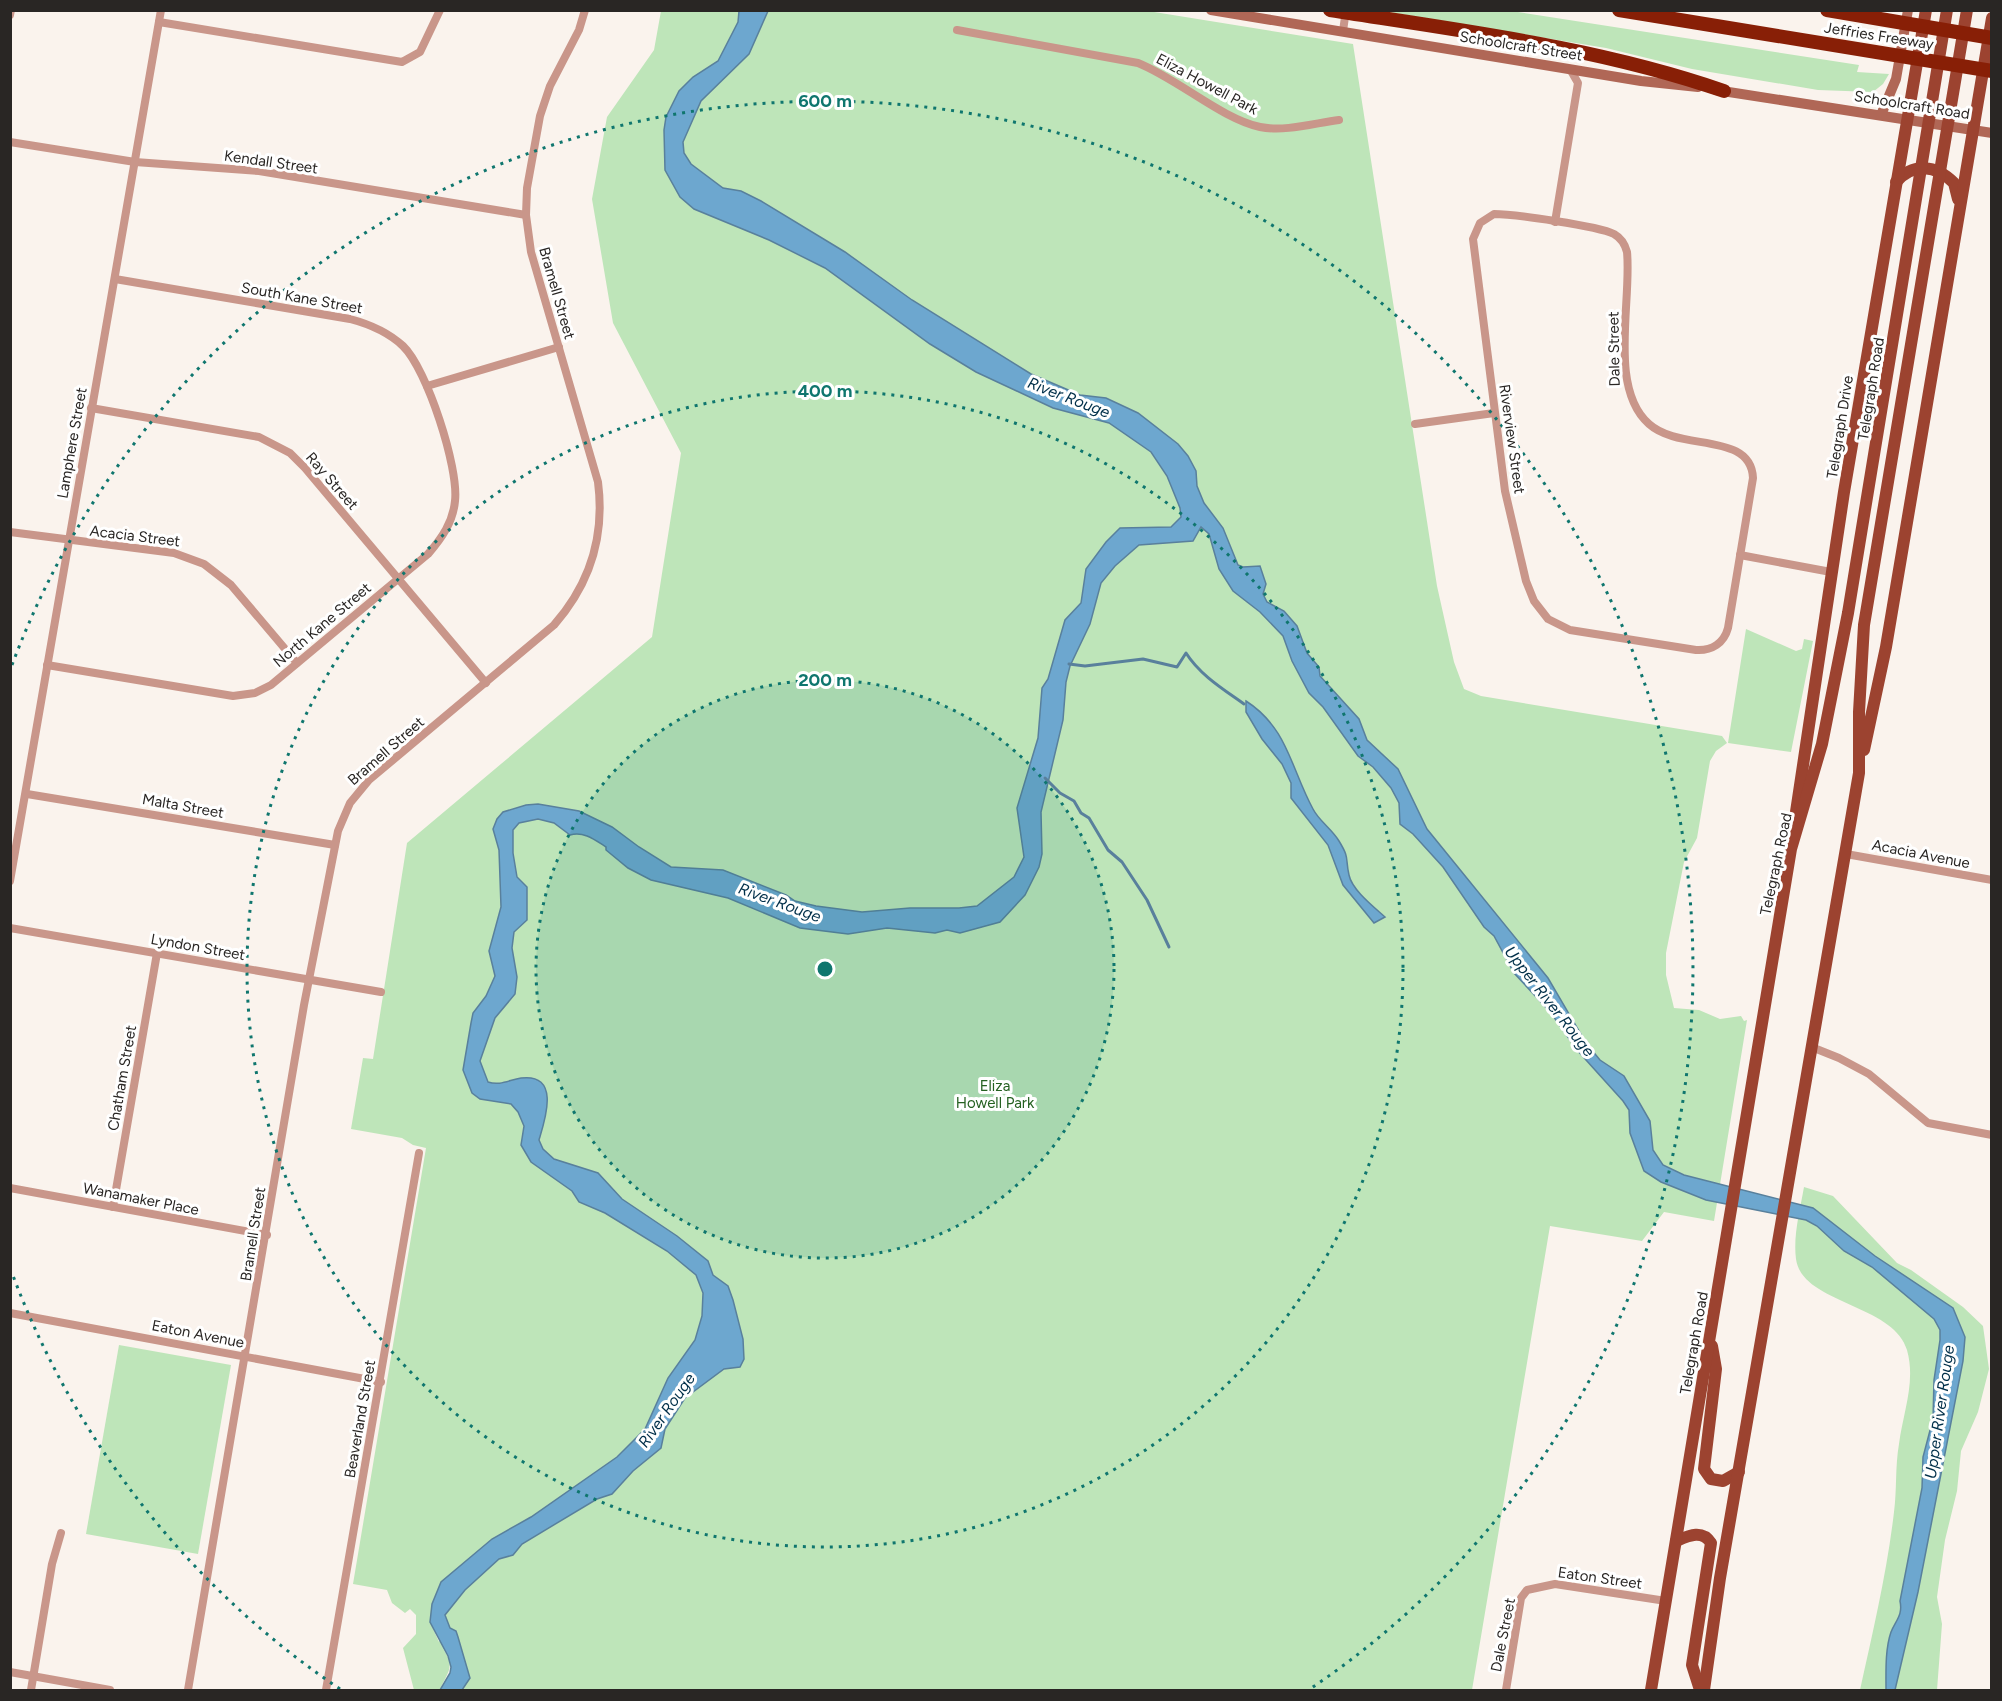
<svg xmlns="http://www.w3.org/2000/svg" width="2002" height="1701" font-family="Figtree,sans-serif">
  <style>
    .green { fill: #bee5b9; fill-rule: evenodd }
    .water { fill: #6da7cf; stroke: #59809c; stroke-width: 1.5 }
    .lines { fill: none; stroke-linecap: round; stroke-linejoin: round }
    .stream { stroke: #59809c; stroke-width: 3 }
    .minor { stroke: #c9968a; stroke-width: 8 }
    .secondary { stroke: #b06756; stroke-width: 10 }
    .primary { stroke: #9c4330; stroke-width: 12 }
    .motorway { stroke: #881f06; stroke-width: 14 }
    .ring { fill: none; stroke: #0f766e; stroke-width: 3; stroke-dasharray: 3 6 }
    .labels { text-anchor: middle; stroke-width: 6; stroke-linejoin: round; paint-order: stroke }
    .street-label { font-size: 15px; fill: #292624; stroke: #fff }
    .park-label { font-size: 15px; fill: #256121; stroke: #fff }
    .water-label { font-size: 16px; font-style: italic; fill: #002f49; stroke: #fff }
    .centre { fill: #0f766e; stroke: #fff; stroke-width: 3 }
    .ring-label { font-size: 18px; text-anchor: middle; font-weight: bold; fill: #0f766e; stroke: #fff; stroke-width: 6; stroke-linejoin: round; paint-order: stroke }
  </style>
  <rect width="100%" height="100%" fill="#faf3ed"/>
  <!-- green -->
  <g class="green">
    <polygon points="1505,10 1859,65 1857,72 1889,74 1883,84 1873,92 1818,90 1692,69 1606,48 1382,11"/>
    <path d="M661,11h487l205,33 84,542 17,76 10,27 17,7 241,40 5,7 -11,8 -6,10 -13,77 -13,24 -18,91v22l8,33 25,2 21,9 21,-3 3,5 3,-1 -33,201 -50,-9 -22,29 -92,-15 -78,464h-1010l5,-8 -25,-35c14,21 6,23 -2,43h-26l-11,-42 13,-14v-19l-6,-6 -5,4 -13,-10 -5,-13 -34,-6 73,-436 -13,-3 -11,-7 -51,-9 12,-71 10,1 34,-216 245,-206 29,-184 -68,-130 -21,-124 15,-82 47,-67zM454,1603l-9,12 -6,27 -9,-20 1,-9z"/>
    <polygon points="1746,629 1796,651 1802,649 1804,639 1813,641 1791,752 1728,743"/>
    <path d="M1804,1187l29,9 64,67 14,7 52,37 20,19 6,43 -11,43 -17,39 -4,40 -12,49 -8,57 5,27 -5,66h-77c13,-59 27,-118 34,-178 3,-22 1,-45 5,-68 4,-31 17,-62 8,-94 -13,-46 -105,-46 -111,-91 -3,-23 4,-49 8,-72z"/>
    <polygon points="119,1345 231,1365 198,1554 86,1534"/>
  </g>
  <!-- water -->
  <g class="water">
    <path d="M739,11h29l-19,43 -48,47 -18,41 1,11 7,11 32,24 18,3 20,10 84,51 67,48 119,74 49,21 26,3 32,15 40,31 10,12 8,15 1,15 7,17 19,25 15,37 5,2 17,-1 6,18 -3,10 4,8 17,9 13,15 10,27 12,14 1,9 39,43 8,21 31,29 29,60 121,149 38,65 14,17 24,16 26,45 3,29 10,15 21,10 129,33 62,48 78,52 12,29 -2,24 -45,231 -23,98h-9c0,-17 -1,-41 5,-58 5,-12 12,-17 9,-31l22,-113 1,-31 10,-38 1,-39 6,-40v-10l-6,-11 -62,-52 -28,-16 -27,-25 -11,-6 -100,-20 -45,-18 -17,-11 -14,-38 -1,-23 -6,-9 -46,-51 -26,-37 -37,-40 -20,-37 -10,-9 -41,-60 -30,-33 -13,-10 -1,-21 -8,-15 -18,-21 -15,-11 -35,-49 -14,-14 -17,-32 -9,-25 -23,-24 -27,-21 -14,-22 -10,-35 -8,-7 -8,14 -54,4 -24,21 -14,17 -11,41 -20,42 -4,16 -3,38 -22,92 1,42 -3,13 -14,28 -25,27 -40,11 -13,-3 -12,3 -48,-5 -39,6 -48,-6 -72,-30 -77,-18 -23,-12 -22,-18v-3c-11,-7 -22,-16 -36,-12l-16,-12 -16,-4 -19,4 -6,7v23l4,24 10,10v33l-13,12 -2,16 5,29 -2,17 -20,24 -15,43 8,21c12,4 21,-2 33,-4 40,-5 24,42 18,62l4,9 11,10 44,14 24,26 55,37 31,25 5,14 15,11 5,14 10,39 1,20 -4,8 -16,2 -39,29 -20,31 -4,19 -28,23 -21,23 -15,5 -75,45 -9,11 -14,4 -34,31 -20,25 5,13 6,3 2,6 12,41 -8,12h-22l10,-17 1,-6 -3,-11 -18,-34 2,-18 9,-22 51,-43 39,-22 86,-60 28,-28 23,-51 27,-38 7,-24 1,-23 -7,-18 -29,-24 -62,-38 -26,-11 -7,-11 -41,-29 -10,-17 3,-19 -6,-14 -7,-8 -31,-5 -8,-6 -9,-23 8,-47 2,-10 13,-17 9,-20 -6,-25 12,-44 -2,-57 -6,-21 4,-10 6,-7 23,-7 12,-1 41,7 33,16 27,20 32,20 52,3 63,25 9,6 21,5 46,6 48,-4h49l18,-2 37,-29 10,-20 -7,-49 21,-70 4,-50 6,-9 17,-59 16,-17 5,-34 20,-27 14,-14 51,-1 10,-10 -1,-9 -13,-32 -16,-24 -42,-29 -56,-15 -77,-36 -46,-28 -105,-76 -56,-28 -75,-31 -14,-12 -15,-27 -1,-40 2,-13 13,-26 14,-14 25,-16 20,-39z"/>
    <path d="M1246,701c42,27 45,68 67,108 6,12 19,20 26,32 11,18 6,16 10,34 3,15 25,32 36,42l-11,6 -31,-38 -15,-40 -37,-47v-15l-9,-19 -20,-25 -16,-27z"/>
  </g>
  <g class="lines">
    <!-- stream -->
    <g class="stream">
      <path d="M1069,664l16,2 58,-7 34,8 9,-14c14,22 37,36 58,51"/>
      <polyline points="1045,778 1060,793 1074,801 1081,813 1089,818 1108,850 1122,862 1147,900 1169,947"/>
    </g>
    <!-- minor -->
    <g class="minor">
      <polyline points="10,15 11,10"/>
      <polyline points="159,22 402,62 420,52 440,10"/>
      <path d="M957,30l181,33c40,16 84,56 122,64 25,5 55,-4 79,-7"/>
      <polyline points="1343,31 1346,10"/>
      <polyline points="10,142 135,162 259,171 526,215"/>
      <path d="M1494,214c19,0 104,12 120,20 7,4 11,10 13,18 5,49 -19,136 22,172 31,28 102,7 104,54l-25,150c-4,15 -16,23 -32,22l-126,-20 -22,-11 -14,-18 -8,-20 -21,-90 -32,-252 7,-16z"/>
      <polyline points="1555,222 1578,83 1570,69"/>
      <polyline points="427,386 559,347"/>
      <polyline points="91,408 259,437 290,453 305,468 486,683"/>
      <polyline points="1415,424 1494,413"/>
      <polyline points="10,532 174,553 204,564 231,585 297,663"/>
      <polyline points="1740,555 1831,572"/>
      <path d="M47,665l186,31 22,-3 16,-8 157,-131c14,-16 25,-32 27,-53 4,-33 -28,-132 -52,-155 -15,-14 -34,-22 -53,-27l-235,-40"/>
      <polyline points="27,794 335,845"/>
      <polyline points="1846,854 1992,880"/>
      <polyline points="10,881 161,10"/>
      <polyline points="10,928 381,992"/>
      <polyline points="1814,1048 1839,1058 1869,1074 1928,1123 1992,1135"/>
      <polyline points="10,1188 267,1235"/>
      <polyline points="113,1207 157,953"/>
      <polyline points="10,1313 381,1382"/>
      <polyline points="10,1672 110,1690"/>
      <polyline points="31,1690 52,1564 61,1533"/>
      <path d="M188,1690l116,-685 34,-174 12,-28 19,-23 185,-155c36,-41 51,-89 44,-143l-67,-230 -5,-37 1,-27 13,-72 10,-30 29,-56 6,-20"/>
      <polyline points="326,1690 419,1153"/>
      <polyline points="1506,1690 1521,1598 1527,1590 1555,1584 1666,1601"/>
    </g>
    <!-- secondary -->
    <g class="secondary">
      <polyline points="1211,10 1641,81 1698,87"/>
      <polyline points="1716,90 1992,133"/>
      <polyline points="1881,115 1896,79 1908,10"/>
    </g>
    <!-- primary -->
    <g class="primary">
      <path d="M1896,182c17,-20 40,-17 58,1l4,16"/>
      <polyline points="1864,750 1886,647 1992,18"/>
      <polyline points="1796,812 1844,492 1926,10"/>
      <polyline points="1712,1346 1716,1369 1704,1469 1711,1479 1723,1481 1739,1472"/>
      <path d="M1676,1541c12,-5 26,-12 35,2l-19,122 8,25"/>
      <polyline points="1651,1690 1791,849 1822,744 1848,613 1947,10"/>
      <polyline points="1704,1690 1720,1578 1859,773 1859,712 1864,625 1967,10"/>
    </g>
    <!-- motorway -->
    <g class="motorway">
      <path d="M1330,10c133,21 267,37 394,81"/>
      <polyline points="1619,10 1992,71"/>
      <polyline points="1827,10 1992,38"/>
    </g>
  </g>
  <!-- distance rings -->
  <circle cx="825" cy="969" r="289" fill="#0f766e" fill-opacity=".12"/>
  <g class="ring">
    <circle cx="825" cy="969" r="289"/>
    <circle cx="825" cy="969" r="578"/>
    <path d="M340 1689A868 868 0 0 1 12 1273M12 665A868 868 0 1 1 1310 1689"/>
  </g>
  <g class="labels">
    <!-- street labels -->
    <g class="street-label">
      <text transform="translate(1879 36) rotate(9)" y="5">Jeffries Freeway</text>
      <text transform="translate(1521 46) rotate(9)" y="5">Schoolcraft Street</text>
      <text transform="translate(1207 84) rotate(28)" y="5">Eliza Howell Park</text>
      <text transform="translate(1912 105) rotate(9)" y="5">Schoolcraft Road</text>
      <text transform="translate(271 162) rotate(8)" y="5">Kendall Street</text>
      <text transform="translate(557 293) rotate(74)" y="5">Bramell Street</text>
      <text transform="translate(302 298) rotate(10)" y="5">South Kane Street</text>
      <text transform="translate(1614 349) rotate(-91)" y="5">Dale Street</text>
      <text transform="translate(1871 389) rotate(-81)" y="5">Telegraph Road</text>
      <text transform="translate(1840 427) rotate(-81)" y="5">Telegraph Drive</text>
      <text transform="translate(1512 439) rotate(82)" y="5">Riverview Street</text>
      <text transform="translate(72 443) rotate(-80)" y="5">Lamphere Street</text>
      <text transform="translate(332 481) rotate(49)" y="5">Ray Street</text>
      <text transform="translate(135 536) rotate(7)" y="5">Acacia Street</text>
      <text transform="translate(322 625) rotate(-40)" y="5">North Kane Street</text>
      <text transform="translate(386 751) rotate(-41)" y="5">Bramell Street</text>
      <text transform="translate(183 806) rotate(10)" y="5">Malta Street</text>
      <text transform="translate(1921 854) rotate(11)" y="5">Acacia Avenue</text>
      <text transform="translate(1776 864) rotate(-78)" y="5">Telegraph Road</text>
      <text transform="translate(198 947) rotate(10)" y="5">Lyndon Street</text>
      <text transform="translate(122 1078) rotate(-80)" y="5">Chatham Street</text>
      <text transform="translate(141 1199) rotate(11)" y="5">Wanamaker Place</text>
      <text transform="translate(253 1234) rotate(-81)" y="5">Bramell Street</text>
      <text transform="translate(198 1334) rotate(11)" y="5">Eaton Avenue</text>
      <text transform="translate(1694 1343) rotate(-80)" y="5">Telegraph Road</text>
      <text transform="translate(360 1419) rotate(-80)" y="5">Beaverland Street</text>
      <text transform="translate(1600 1578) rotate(8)" y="5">Eaton Street</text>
      <text transform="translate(1503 1635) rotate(-79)" y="5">Dale Street</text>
    </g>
    <!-- park labels -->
    <g class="park-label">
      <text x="995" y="1091">Eliza<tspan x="995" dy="17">Howell Park</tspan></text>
    </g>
    <!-- water labels -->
    <g class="water-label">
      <text transform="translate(1069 397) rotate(21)" y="6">River Rouge</text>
      <text transform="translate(780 902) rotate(20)" y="6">River Rouge</text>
      <text transform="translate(1550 1001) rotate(52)" y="6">Upper River Rouge</text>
      <text transform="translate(666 1410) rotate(-55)" y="6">River Rouge</text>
      <text transform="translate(1939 1412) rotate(-82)" y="6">Upper River Rouge</text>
    </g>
  </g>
  <circle cx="825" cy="969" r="9" class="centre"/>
  <g class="ring-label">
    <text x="825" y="107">600 m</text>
    <text x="825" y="397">400 m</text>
    <text x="825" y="686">200 m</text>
  </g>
  <!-- border -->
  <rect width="2002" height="1701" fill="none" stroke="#292624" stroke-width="24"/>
</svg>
